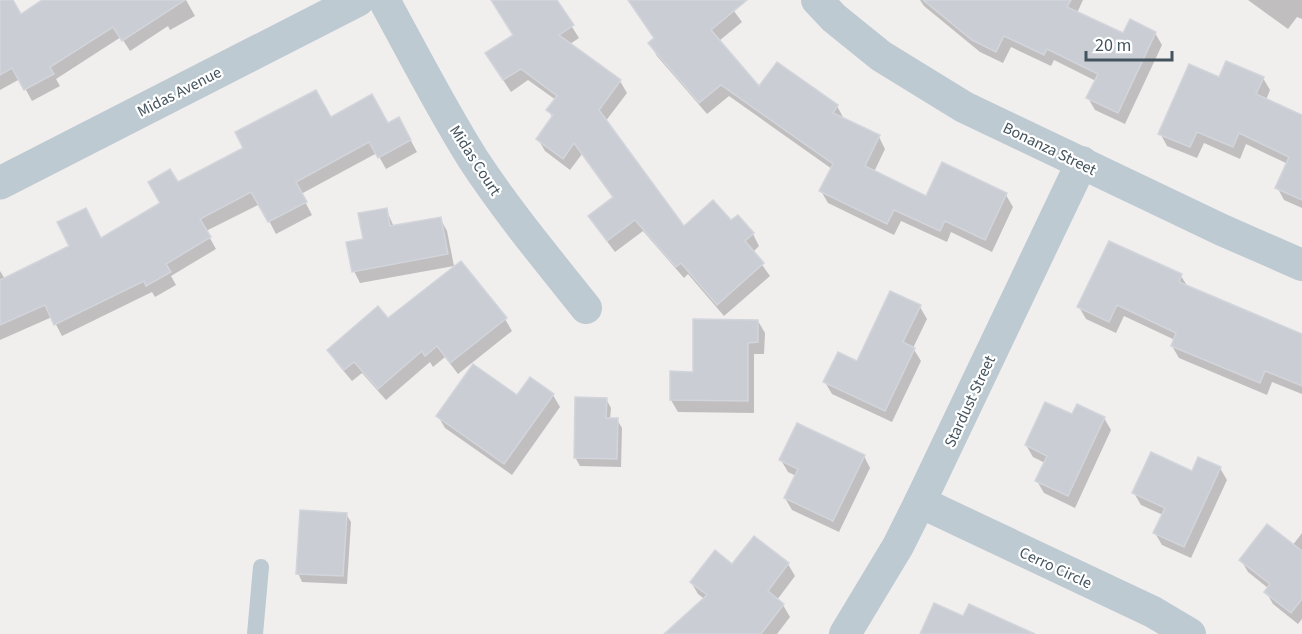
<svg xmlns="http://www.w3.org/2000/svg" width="1302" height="634" font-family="'Source Sans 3',sans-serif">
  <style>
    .shadow { fill: #0003 }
    .building { fill: #caced4; stroke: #d2d5db; stroke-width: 1.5 }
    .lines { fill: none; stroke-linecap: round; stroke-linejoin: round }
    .service { stroke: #bdcad2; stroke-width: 16 }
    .minor { stroke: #bdcad2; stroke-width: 32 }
    .tertiary { stroke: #bdcad2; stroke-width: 33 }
    .labels { text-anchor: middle; stroke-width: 4.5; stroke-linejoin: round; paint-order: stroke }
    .street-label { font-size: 16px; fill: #44545e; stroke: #fff }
  </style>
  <rect width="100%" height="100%" fill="#f1eeee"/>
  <!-- shadow -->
  <g class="shadow">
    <polygon points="45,0 186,0 195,16 170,30 168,26 130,51 121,37 56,79 60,86 32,101 20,79 0,90 0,8 20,16"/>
    <polygon points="492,0 555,0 579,38 570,44 620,81 627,93 605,122 683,228 731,222 753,234 759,246 753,252 770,276 724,316 688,274 684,278 643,231 615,252 597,228 590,216 614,198 582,154 570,170 545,151 538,139 553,118 548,110 556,100 528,80 511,92 494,66 515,36"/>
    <polygon points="628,0 726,0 742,22 719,41 759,89 837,106 844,119 879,137 885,149 874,172 927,198 943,164 1006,195 1013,207 992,252 951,232 947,242 901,221 894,235 828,203 821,191 832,169 729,96 707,114 657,56 650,44 656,39"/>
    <polygon points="920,0 1083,0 1077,13 1124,35 1155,33 1162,45 1125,124 1095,110 1088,98 1096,81 1054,60 1051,66 1011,47 1003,63 980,52 924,6"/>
    <polygon points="1248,0 1302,0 1302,19 1297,17 1288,29"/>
    <polygon points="1263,78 1270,90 1266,100 1302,117 1302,208 1284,200 1277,187 1288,164 1246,144 1240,159 1204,143 1197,158 1167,146 1160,133 1220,79"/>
    <polygon points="330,119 388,125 399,119 417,152 386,169 377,153 301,194 312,215 276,234 260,204 206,231 216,249 171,276 176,285 155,297 152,292 62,336 52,317 0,340 0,271 5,279 101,239 162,203 178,184"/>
    <polygon points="386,209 394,227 440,218 447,231 454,266 360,283 354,271 365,240"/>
    <polygon points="1109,243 1181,276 1188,287 1302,335 1302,394 1272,382 1267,395 1179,358 1172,346 1175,340 1124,316 1116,333 1086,319 1079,307"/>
    <polygon points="461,263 505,319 512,331 458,374 445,357 433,367 430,362 386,400 362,373 352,381 336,362 329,350 388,320"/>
    <polygon points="920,307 927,319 913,348 921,361 892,422 832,394 825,382 857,363"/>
    <polygon points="758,321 765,333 764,354 754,354 754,413 678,412 671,400 671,373 695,373"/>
    <polygon points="553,395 560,407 512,475 445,428 438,416 517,397"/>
    <polygon points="606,399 611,408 610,419 617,420 622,428 621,467 580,466 575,457"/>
    <polygon points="1072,416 1104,418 1111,430 1075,508 1044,493 1037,481 1045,463 1033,457 1026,445"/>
    <polygon points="864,456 870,468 839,532 792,510 785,498 796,476 788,472 781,460"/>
    <polygon points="1220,468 1227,480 1191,558 1162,545 1155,533 1163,515 1141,505 1134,493 1193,473"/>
    <polygon points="346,514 351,522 347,584 302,582 298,573"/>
    <polygon points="1302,533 1302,619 1298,624 1273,604 1266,592 1268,588 1248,572 1241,560 1292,546"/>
    <polygon points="755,538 788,564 795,576 777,600 783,605 790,617 777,634 749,634 698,594 691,582 732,566"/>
  </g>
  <!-- building -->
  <g class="building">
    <polygon points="0,0 13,0 21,14 42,0 185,0 122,41 113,27 50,67 54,74 24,90 12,68 0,75"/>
    <polygon points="491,0 557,0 574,25 559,35 621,80 599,110 684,226 713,200 731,220 738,215 754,233 745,241 764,263 717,305 681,263 676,267 635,220 607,241 588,216 613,197 574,143 563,159 536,139 553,115 546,110 557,96 521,69 503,80 485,53 513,35"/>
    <polygon points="628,0 747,0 711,30 759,86 777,62 838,105 833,113 880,135 865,166 926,196 942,162 1007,193 985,240 945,221 940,231 894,210 887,224 819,191 833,164 721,85 699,103 648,43 654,38"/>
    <polygon points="923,0 1071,0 1067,7 1123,33 1130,19 1156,32 1118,113 1086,98 1098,74 1047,49 1044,55 1004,36 996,52 972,40"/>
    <polygon points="1226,61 1264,77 1256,94 1302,115 1302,200 1275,188 1289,157 1239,133 1233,147 1197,132 1190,147 1158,134 1189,64 1219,77"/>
    <polygon points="316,90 331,117 372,94 388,123 399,117 411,140 378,158 369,142 296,182 307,202 268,222 251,192 200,219 211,237 166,264 171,272 146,286 144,281 54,325 45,305 0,325 0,280 69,246 57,222 86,208 101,238 160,203 148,182 170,169 178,182 243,148 235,132"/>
    <polygon points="387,208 390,226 441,217 448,254 352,272 346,242 363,239 358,213"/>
    <polygon points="1109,241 1182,274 1179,282 1302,334 1302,386 1265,371 1260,383 1171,346 1176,333 1117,305 1109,322 1077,307"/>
    <polygon points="461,261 507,318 450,363 437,346 425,356 422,351 378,389 354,362 344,370 327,350 378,306 388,318"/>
    <polygon points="890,291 921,305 903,342 915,348 885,411 823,382 838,352 857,361"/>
    <polygon points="693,319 758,320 758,342 748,343 748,401 670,400 670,371 693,372"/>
    <polygon points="473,364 517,395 530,377 554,394 504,464 436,416"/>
    <polygon points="575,397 607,398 606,418 618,418 617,459 574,458"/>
    <polygon points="1045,402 1072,414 1077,404 1105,417 1068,496 1035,481 1047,456 1025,445"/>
    <polygon points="797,423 865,455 833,521 784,498 798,469 779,460"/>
    <polygon points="1151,452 1192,471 1198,457 1221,467 1184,547 1153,533 1165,508 1132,493"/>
    <polygon points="300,510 347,513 343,576 296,574"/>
    <polygon points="1267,524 1302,551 1302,599 1291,613 1264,592 1270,584 1239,560"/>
    <polygon points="754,536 789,563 768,591 784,604 761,634 664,634 707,595 690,582 715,550 732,564"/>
    <polygon points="934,603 963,616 969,604 1035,634 920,634"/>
  </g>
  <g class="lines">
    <!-- service -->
    <polyline class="service" points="255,634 261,567"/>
    <!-- minor -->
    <g class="minor">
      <path d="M384,0c29,53 57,108 89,159 34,52 74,100 113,149"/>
      <polyline points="817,0 834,18 881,56 964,107 1222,230 1302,265"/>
      <polyline points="920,502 1153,612 1190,634"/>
      <polyline points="845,634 898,546 920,502 1082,162"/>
    </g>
    <!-- tertiary -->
    <polyline class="tertiary" points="0,183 358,0"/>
  </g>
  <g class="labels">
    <!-- street labels -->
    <g class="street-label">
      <text transform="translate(179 91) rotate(-27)" y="6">Midas Avenue</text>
      <text transform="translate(1050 148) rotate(26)" y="6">Bonanza Street</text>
      <text transform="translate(476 160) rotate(57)" y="6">Midas Court</text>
      <text transform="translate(969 401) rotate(-65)" y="6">Stardust Street</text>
      <text transform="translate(1056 567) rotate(25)" y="6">Cerro Circle</text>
    </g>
  </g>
  <!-- scale -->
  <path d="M1086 51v9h86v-9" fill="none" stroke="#44545e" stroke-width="3"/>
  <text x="1095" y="51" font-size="18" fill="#44545e" stroke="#ffffff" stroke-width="4.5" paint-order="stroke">20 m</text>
</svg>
